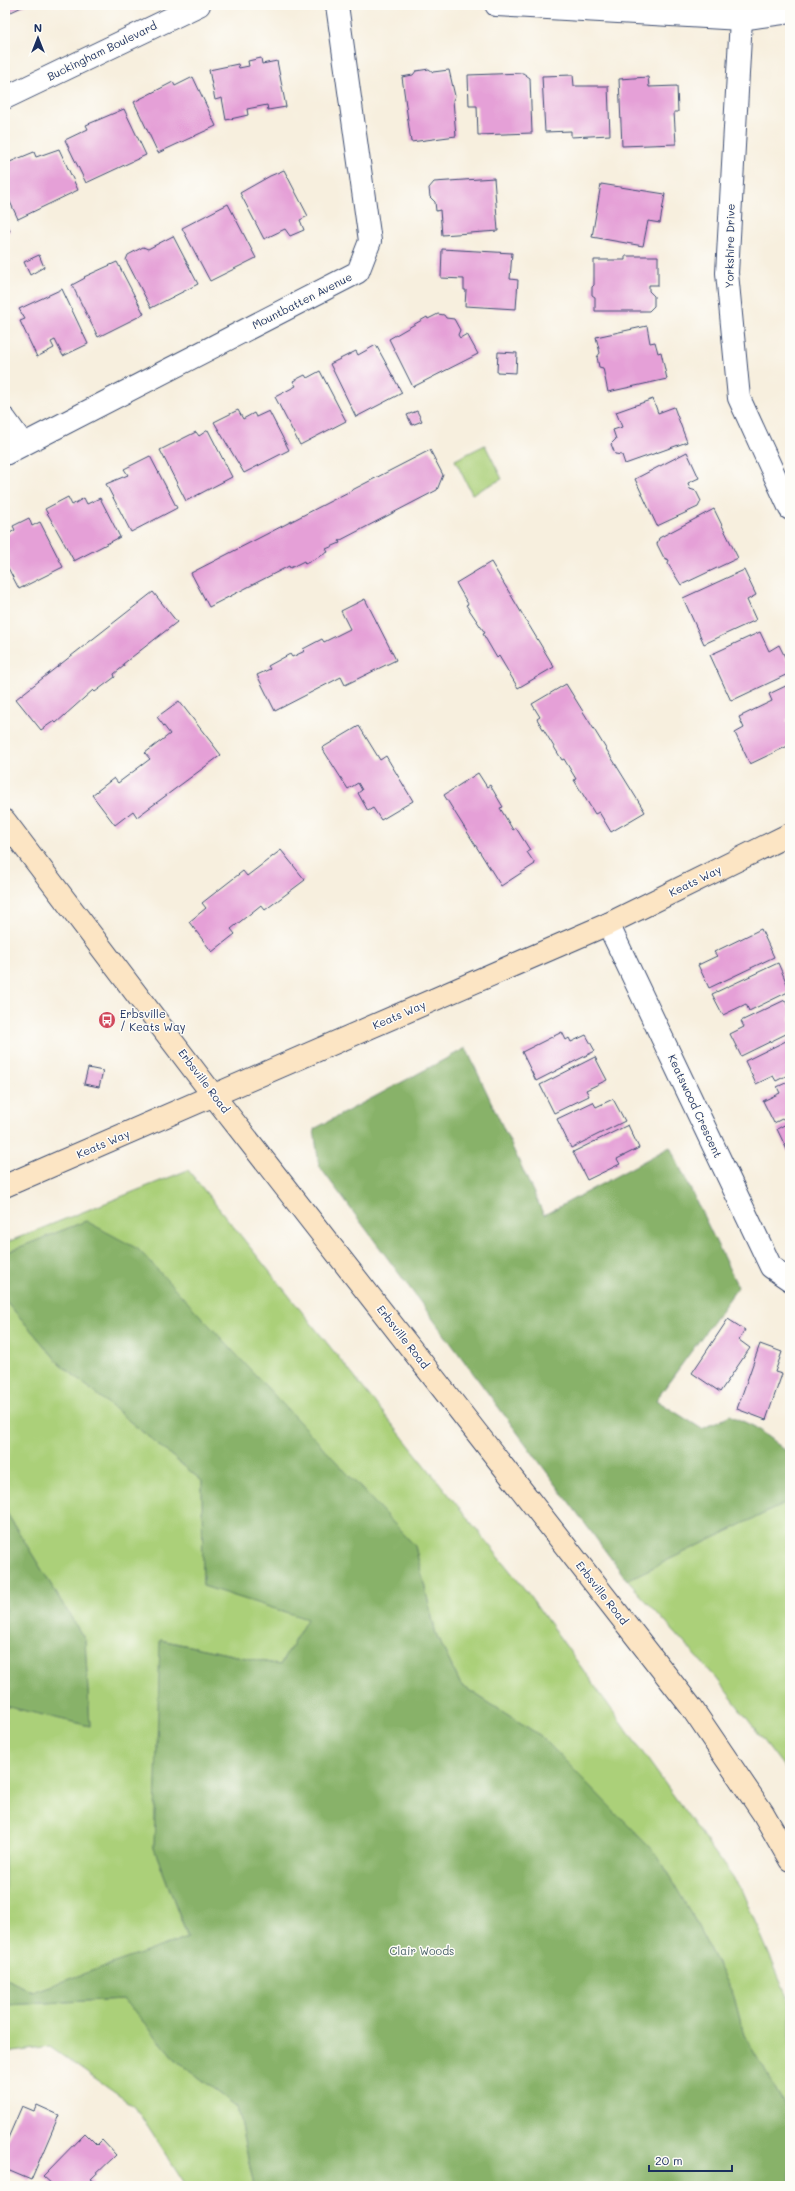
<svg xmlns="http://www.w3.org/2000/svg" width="795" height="2191" font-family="Mali,sans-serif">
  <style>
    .green { fill: #abd079; stroke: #63806c }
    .forest { fill: #88b269; stroke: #527064 }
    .building { fill: #e5a0d7 }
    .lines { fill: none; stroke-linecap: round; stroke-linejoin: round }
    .street-casing { stroke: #3c4c71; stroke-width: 24 }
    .secondary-casing { stroke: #3c4c71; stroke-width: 24 }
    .street { stroke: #fff; stroke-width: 22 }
    .secondary { stroke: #fce5c4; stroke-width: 22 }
    .labels { text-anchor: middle; stroke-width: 3; stroke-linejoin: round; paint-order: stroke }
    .street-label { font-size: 11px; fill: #1b2f5e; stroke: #fdfcf7 }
    .poi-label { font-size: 11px; fill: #1b2f5e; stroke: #fdfcf7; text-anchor: start }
    .park-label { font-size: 11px; fill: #465f66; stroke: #fdfcf7 }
  </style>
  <rect width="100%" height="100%" fill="#fdfcf7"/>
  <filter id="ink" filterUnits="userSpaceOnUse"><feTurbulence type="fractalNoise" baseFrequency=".025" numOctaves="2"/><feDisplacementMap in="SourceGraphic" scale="8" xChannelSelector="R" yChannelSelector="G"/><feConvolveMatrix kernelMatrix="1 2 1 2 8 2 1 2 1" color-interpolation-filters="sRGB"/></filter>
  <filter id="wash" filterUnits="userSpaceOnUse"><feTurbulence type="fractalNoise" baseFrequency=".012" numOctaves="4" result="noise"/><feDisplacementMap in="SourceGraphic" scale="16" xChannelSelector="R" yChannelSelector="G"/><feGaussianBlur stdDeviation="0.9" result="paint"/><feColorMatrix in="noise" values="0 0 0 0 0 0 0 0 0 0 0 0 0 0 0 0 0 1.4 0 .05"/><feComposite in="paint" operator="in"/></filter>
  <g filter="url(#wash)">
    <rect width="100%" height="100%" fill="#f7efde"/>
    <!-- green -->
    <g class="green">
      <polygon points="485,445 502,479 472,494 455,460"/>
      <polygon points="188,1170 527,1592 741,1889 790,2003 790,2114 744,2035 734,1997 691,1913 541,1736 461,1685 436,1634 415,1546 86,1221 5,1253 5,1243"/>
      <polygon points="5,1300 59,1363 202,1481 203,1586 308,1619 280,1665 161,1640 154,1848 188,1938 32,1992 5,1978 5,1706 90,1726 85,1640 5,1510"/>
      <polygon points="790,1501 790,1775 717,1679 627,1580"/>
      <polygon points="124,1999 174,2058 237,2107 254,2186 186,2186 135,2107 50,2047 5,2053 5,2005"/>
    </g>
    <!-- forest -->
    <g class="forest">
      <polygon points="466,1048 544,1215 670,1147 738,1287 656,1400 702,1429 730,1415 755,1427 790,1454 790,1501 627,1580 319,1166 314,1129"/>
      <polygon points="86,1221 138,1249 415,1546 436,1634 461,1685 541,1736 657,1855 691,1913 734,1997 744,2035 790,2114 790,2186 254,2186 237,2107 174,2058 124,1999 5,2005 5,1978 32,1992 188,1937 154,1848 160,1640 280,1665 307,1619 203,1586 202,1481 59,1363 5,1300 5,1253"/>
      <polygon points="5,1510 85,1640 90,1726 5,1706"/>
    </g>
    <g id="blocks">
      <!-- building -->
      <g class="building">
        <polygon points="5,5 26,5 11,12 8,8 5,9"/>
        <polygon points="261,58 262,64 277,61 286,107 268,110 267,105 247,109 248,115 226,120 222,98 215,100 209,70 238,64 239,68 249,66 248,61"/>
        <polygon points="429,69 433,72 449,70 455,96 453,100 456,136 411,142 402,77 413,75 416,71"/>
        <polygon points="523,73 530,78 532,133 478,135 477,106 469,106 468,75"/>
        <polygon points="573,75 574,86 608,86 610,135 571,137 571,131 545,132 542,76"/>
        <polygon points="193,77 216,126 158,153 134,102 173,82 175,86"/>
        <polygon points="648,77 649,87 677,86 678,112 674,112 676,144 622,146 619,79"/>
        <polygon points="124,109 146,155 86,183 65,140 88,129 86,125"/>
        <polygon points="59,149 78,190 18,219 5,191 5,164 34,152 36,157"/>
        <polygon points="284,170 308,216 300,220 304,230 290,236 285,229 264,239 240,193 270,176"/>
        <polygon points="494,178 498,231 442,235 440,210 436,211 435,202 430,197 429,188 434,182"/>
        <polygon points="601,184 665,194 660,223 648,221 643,246 592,237"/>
        <polygon points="228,204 256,258 210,281 182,228"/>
        <polygon points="5,221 10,231 5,234"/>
        <polygon points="173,236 198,284 151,308 126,260 128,255 143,247 148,249"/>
        <polygon points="442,249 512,253 510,279 518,280 516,309 465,306 466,290 464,290 464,279 441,278"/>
        <polygon points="39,255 44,267 30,275 24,262"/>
        <polygon points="625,256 658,256 658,285 649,285 649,291 654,296 654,306 649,311 595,311 595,297 592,295 592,287 594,285 594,260 625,260"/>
        <polygon points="117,262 144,314 98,337 72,285 85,278 84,277"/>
        <polygon points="62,289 88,344 63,356 55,340 51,342 54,348 37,357 20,321 25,319 19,309"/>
        <polygon points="438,314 444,315 446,318 454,319 460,330 458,335 460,338 467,334 478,354 413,387 389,339 427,317 428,319"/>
        <polygon points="647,326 650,343 655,342 658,353 661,352 667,379 608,392 603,368 599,367 597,357 600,353 596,337"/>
        <polygon points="376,345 402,393 356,417 330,364 356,351 358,355"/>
        <polygon points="498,352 517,353 516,373 497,372"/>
        <polygon points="320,371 346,421 300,445 275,397 296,386 293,381 305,375 307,378"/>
        <polygon points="653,399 658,413 674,407 687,442 625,464 622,455 615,454 611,444 616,439 613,430 622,427 616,412"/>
        <polygon points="238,410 243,419 254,413 256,417 269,411 289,450 244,473 214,422"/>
        <polygon points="417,411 422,421 412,425 407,415"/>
        <polygon points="208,430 232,477 186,501 160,450 196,432 199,436"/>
        <polygon points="430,450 443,475 437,490 339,541 340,543 326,549 328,552 305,564 304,561 290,568 289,566 209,607 191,573"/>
        <polygon points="687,452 699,478 688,483 690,489 696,491 701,501 698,507 657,526 635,479"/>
        <polygon points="150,456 177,508 131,532 106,484 128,475 124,469"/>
        <polygon points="68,497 72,505 84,498 87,504 100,498 120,537 74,561 45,509"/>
        <polygon points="714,509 738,558 681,585 668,564 669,560 664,558 657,544 659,538"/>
        <polygon points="29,518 32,526 40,522 63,567 19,589 5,562 5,536 15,530 13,526"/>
        <polygon points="491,562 554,667 518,688 499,656 497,658 483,634 485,633 466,605 468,604 456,583"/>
        <polygon points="744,570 756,595 747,600 756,620 704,644 683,598"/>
        <polygon points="153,592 177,622 123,664 124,666 114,674 115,677 95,692 93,690 56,723 54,721 41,730 16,699"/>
        <polygon points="365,599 396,660 345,685 341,677 275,711 257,675 270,669 268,666 290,654 292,657 305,651 303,649 322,639 324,642 350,629 341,611"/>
        <polygon points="760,632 769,651 779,645 790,667 790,673 731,701 710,655"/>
        <polygon points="566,684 645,812 611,832 599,812 595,814 574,780 576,779 564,759 562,760 537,719 540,717 532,704"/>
        <polygon points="790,684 790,718 786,720 790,725 790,745 750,764 735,733 744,728 739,717 772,701 769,694"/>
        <polygon points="179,701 221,755 137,817 133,811 115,825 92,795 114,778 118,783 150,759 145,753 170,734 157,717"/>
        <polygon points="359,726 380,760 386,756 413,801 381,820 373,808 368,811 358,793 362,790 358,783 348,789 322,748"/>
        <polygon points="478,773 487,787 490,785 503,807 500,808 513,830 516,828 530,850 527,852 535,864 501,886 444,795"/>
        <polygon points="281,850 305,880 265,910 261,905 231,929 235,934 212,952 189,922 206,908 202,903 243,871 247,876"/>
        <polygon points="761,929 774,957 709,988 698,965 717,956 714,952"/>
        <polygon points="778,963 790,991 749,1011 746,1004 723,1015 712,994"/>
        <polygon points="785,1000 790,1011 790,1032 741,1056 730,1034 744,1027 741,1021"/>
        <polygon points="562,1032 566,1040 569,1038 571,1042 586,1035 595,1051 536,1081 522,1052"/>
        <polygon points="790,1039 790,1074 776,1081 773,1076 756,1084 745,1061"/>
        <polygon points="595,1057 607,1080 586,1090 589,1096 554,1113 540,1085"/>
        <polygon points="88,1068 103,1071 99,1087 84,1084"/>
        <polygon points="790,1081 790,1115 774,1123 763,1101 780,1093 777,1087"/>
        <polygon points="613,1099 625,1121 571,1148 557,1119 593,1102 596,1107"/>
        <polygon points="790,1122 790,1151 788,1152 777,1129"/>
        <polygon points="628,1125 639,1148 617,1159 620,1164 587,1180 573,1152"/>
        <polygon points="728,1319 745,1330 739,1340 750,1348 720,1392 692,1373"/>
        <polygon points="760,1344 782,1352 775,1372 782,1374 766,1420 737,1409"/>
        <polygon points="37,2105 59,2115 31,2180 5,2169 5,2145 22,2106 34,2111"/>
        <polygon points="85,2133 97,2145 102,2140 116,2155 91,2179 95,2182 90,2186 54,2186 43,2176"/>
      </g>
    </g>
  </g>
  <g filter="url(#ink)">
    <use href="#blocks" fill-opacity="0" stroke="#3c4c71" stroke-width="1"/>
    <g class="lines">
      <!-- street casing -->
      <g class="street-casing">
        <g id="street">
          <polyline points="496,5 741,19 790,12"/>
          <polyline points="741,19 727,273 739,398 790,509"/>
          <polyline points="5,98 199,5"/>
          <polyline points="5,419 23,444"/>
          <polyline points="5,454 358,272 370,241 337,5"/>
          <polyline points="608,924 771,1267 790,1280"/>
        </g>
      </g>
      <!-- secondary casing -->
      <g class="secondary-casing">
        <g id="secondary">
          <polyline points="5,821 213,1095 691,1707 763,1813 790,1860"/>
          <polyline points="5,1186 608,924 790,834"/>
        </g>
      </g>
      <!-- street -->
      <use href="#street" class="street"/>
      <!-- secondary -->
      <use href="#secondary" class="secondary"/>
    </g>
  </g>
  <!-- icons -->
  <defs>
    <g id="bus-disc" transform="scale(0.9)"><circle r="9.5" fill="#d1495b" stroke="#fdfcf7"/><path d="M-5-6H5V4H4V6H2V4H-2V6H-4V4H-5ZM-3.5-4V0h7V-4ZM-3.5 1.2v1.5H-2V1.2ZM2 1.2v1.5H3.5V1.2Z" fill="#fff"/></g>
  </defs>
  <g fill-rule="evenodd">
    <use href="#bus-disc" x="107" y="1020"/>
  </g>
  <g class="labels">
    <!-- street labels -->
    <g class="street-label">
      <text transform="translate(102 51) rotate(-26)" y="4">Buckingham Boulevard</text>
      <text transform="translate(730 246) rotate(-89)" y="4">Yorkshire Drive</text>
      <text transform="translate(302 301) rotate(-27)" y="4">Mountbatten Avenue</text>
      <text transform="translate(695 881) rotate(-26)" y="4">Keats Way</text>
      <text transform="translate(399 1015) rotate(-23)" y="4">Keats Way</text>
      <text transform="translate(204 1081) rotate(53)" y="4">Erbsville Road</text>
      <text transform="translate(695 1106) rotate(65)" y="4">Keatswood Crescent</text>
      <text transform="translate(103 1144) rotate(-23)" y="4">Keats Way</text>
      <text transform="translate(403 1337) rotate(52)" y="4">Erbsville Road</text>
      <text transform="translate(602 1593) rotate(52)" y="4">Erbsville Road</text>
    </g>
    <!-- poi labels -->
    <g class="poi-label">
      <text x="120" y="1018">Erbsville<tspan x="120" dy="13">/ Keats Way</tspan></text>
    </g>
    <!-- park labels -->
    <g class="park-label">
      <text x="422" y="1955">Clair Woods</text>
    </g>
  </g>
  <!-- margin -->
  <rect width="795" height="2191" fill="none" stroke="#fdfcf7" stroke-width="20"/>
  <!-- north arrow -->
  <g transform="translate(38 38)" stroke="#fdfcf7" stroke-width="3" paint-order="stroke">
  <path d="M0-3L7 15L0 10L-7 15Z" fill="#1b2f5e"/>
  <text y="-6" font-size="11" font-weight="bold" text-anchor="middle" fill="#1b2f5e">N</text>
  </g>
  <!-- scale -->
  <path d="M649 2165v6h83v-6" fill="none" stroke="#1b2f5e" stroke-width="2"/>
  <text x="655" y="2165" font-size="12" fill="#1b2f5e" stroke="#fdfcf7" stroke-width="3" paint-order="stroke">20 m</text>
</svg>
